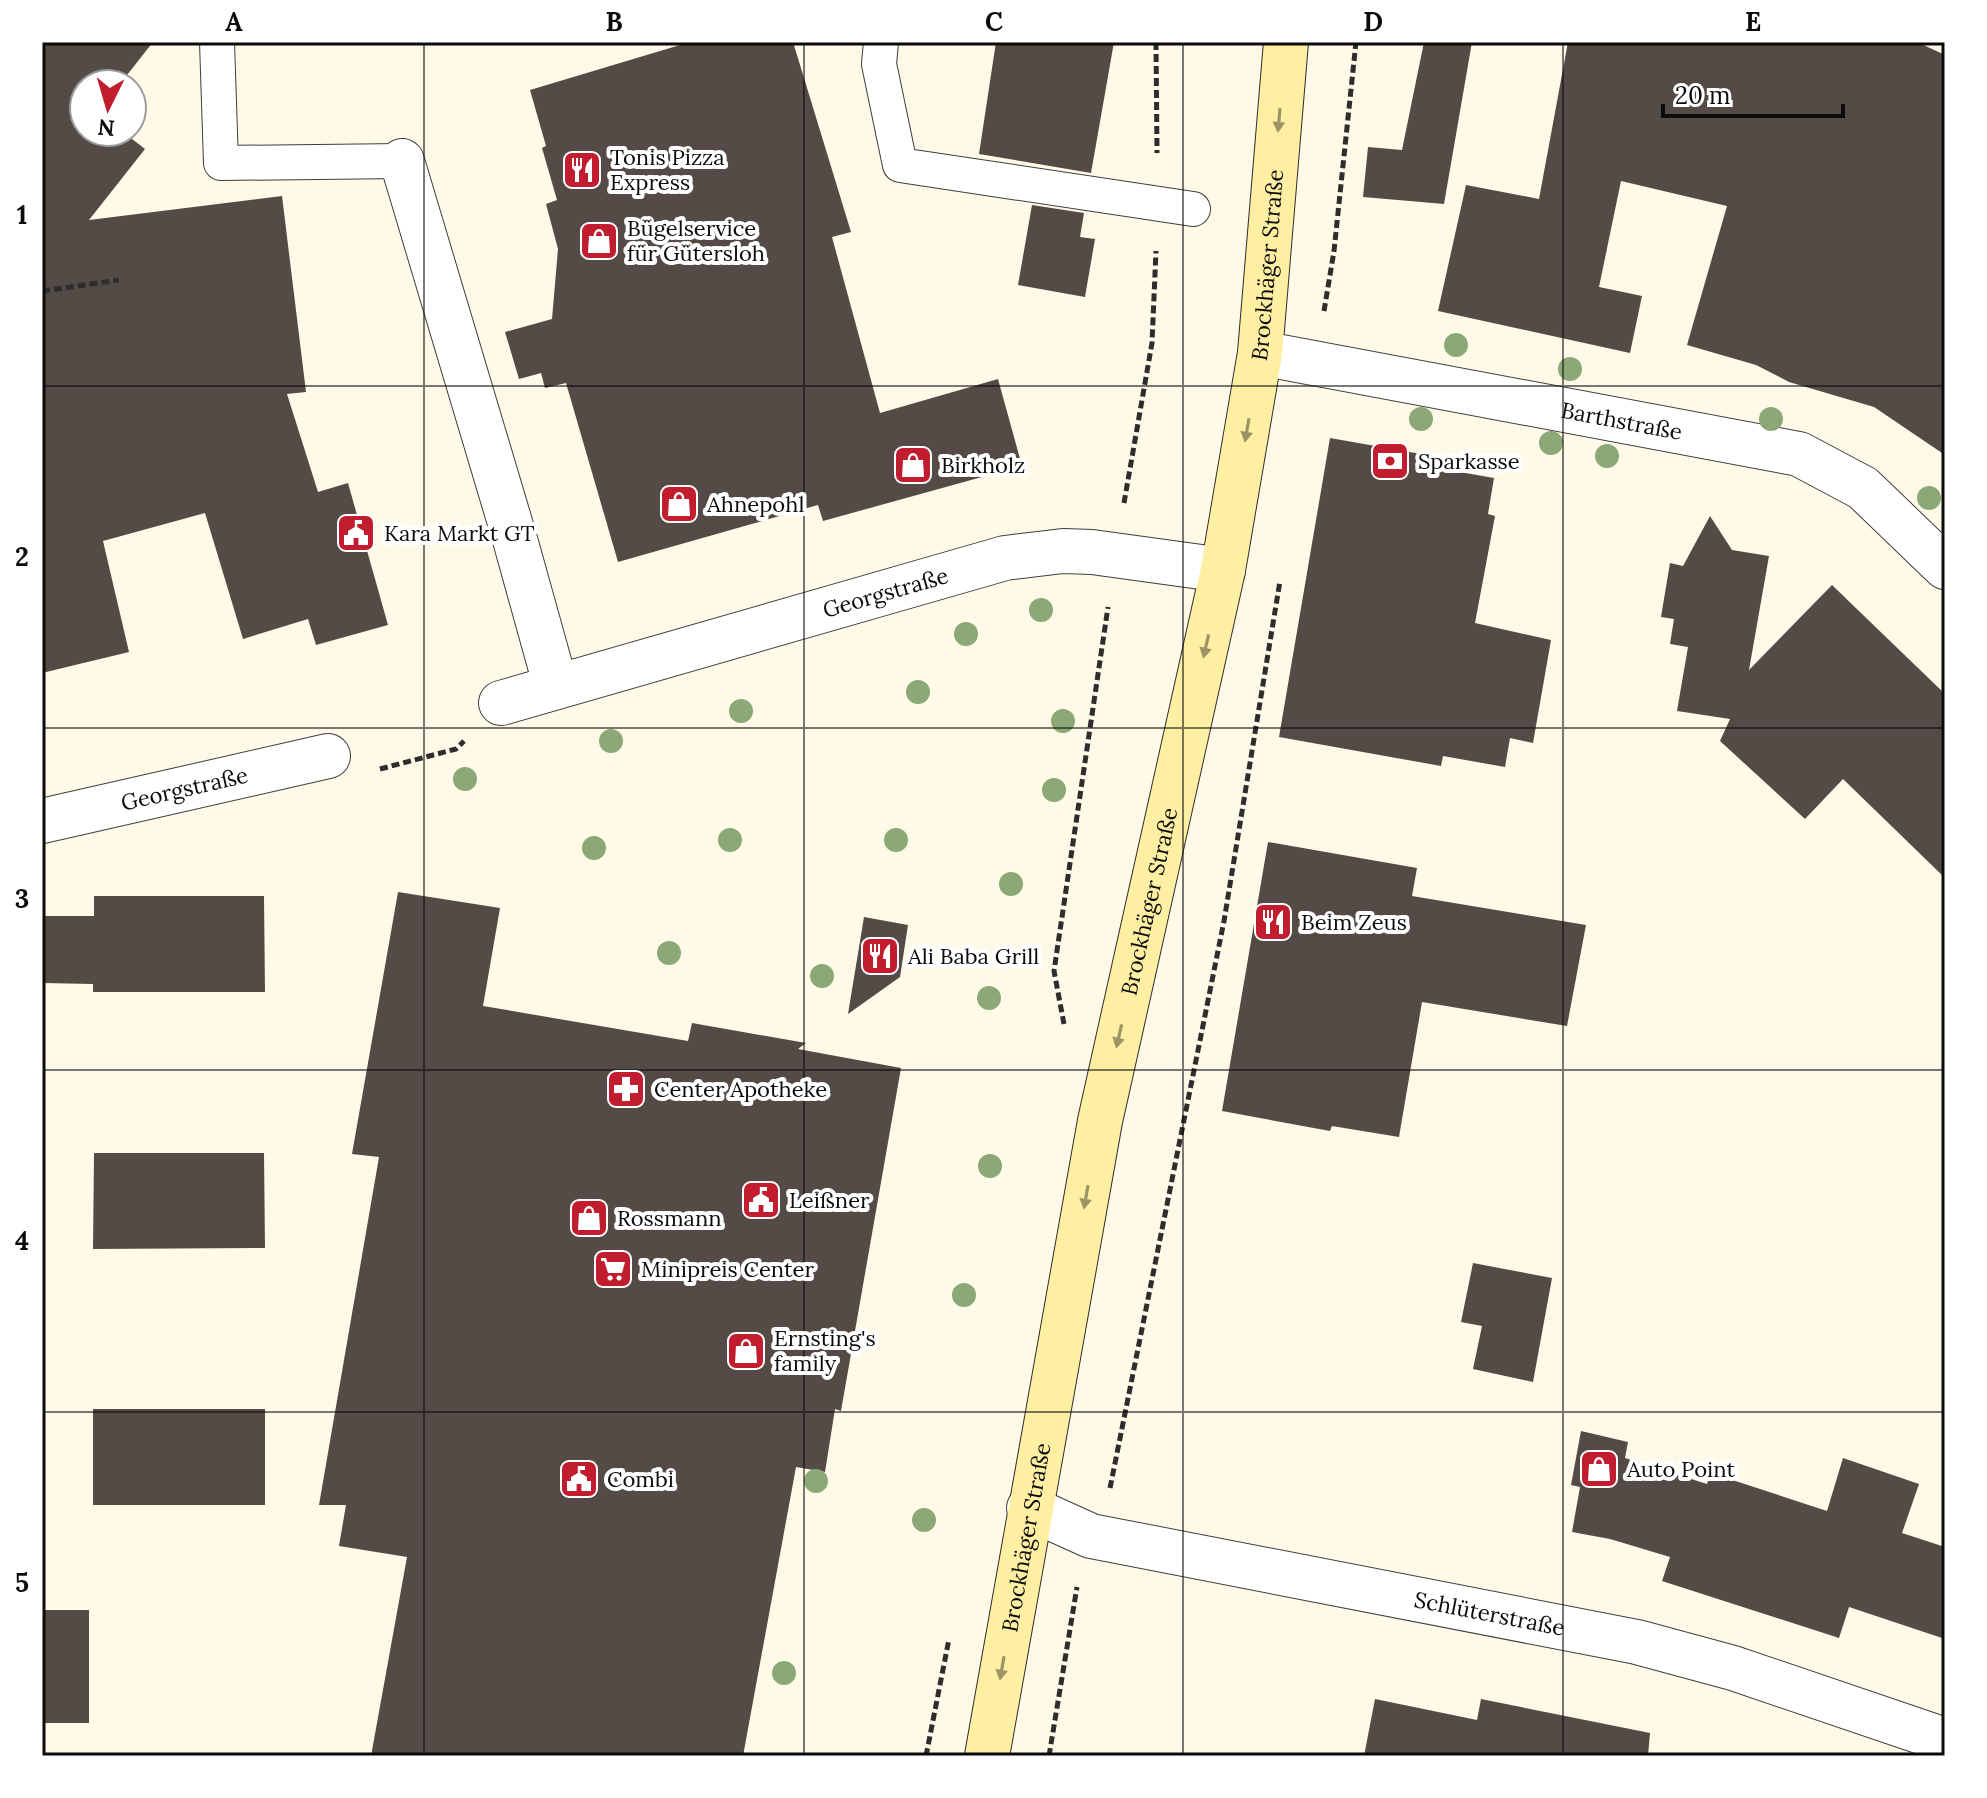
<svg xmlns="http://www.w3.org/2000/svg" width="1987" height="1798" font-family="Lora,serif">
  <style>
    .building { fill: #544b47 }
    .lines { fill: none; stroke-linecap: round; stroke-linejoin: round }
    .lane-casing { stroke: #3e3e3e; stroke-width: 36 }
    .street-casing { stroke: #3e3e3e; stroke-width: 46 }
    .secondary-casing { stroke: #2d2d2d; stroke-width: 46 }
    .path { stroke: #2d2d2d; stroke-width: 5; stroke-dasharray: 8 4; stroke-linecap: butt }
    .lane { stroke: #fff; stroke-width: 34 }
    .street { stroke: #fff; stroke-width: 44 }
    .secondary { stroke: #ffefa3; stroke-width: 44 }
    .tree { fill: #8ca876 }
    .oneway { fill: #9d9466 }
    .grid { fill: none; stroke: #0b0b0b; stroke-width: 2; stroke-opacity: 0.55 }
    .labels { text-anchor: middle; stroke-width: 8; stroke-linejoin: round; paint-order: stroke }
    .poi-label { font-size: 22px; fill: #0b0b0b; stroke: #fff; text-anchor: start }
    .street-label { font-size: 22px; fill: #0b0b0b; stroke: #fff }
    .neatline { fill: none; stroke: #0b0b0b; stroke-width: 3 }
    .grid-label { font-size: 26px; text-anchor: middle; font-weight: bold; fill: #0b0b0b }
  </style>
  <rect width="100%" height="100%" fill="#fff9e8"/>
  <!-- building -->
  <g class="building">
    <polygon points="42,42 153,42 120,84 84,84 84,132 123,132 145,149 89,220 282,196 306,392 287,394 318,492 348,483 388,625 316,645 308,619 243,639 205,513 103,541 129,652 42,673"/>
    <polygon points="690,42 793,42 851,232 832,237 880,413 998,379 1022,466 823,521 818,505 618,562 566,383 545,388 541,373 519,379 505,332 552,319 558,249 546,204 557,200 542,148 546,146 530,90"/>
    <polygon points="996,42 1114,42 1091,173 979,154"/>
    <polygon points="1424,42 1472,42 1444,204 1363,197 1368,147 1402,150"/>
    <polygon points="1568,42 1917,42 1945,55 1945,455 1874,407 1789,382 1756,365 1687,345 1727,206 1621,181 1599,287 1642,296 1630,353 1438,311 1466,185 1539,199"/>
    <polygon points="1032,205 1084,213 1080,237 1095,239 1085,297 1018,285"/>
    <polygon points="1330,438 1455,460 1454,471 1494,478 1488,514 1495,516 1475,623 1551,640 1533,743 1510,738 1505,767 1443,756 1441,766 1279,737"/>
    <polygon points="1710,516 1732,550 1769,556 1749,670 1832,585 1945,694 1945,878 1843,779 1805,819 1720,741 1730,719 1677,711 1688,647 1670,644 1674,619 1661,617 1670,563 1683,566"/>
    <polygon points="1268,842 1417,868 1412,896 1586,925 1567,1026 1422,1002 1399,1137 1332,1126 1330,1131 1222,1111"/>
    <polygon points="398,892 500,908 483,1006 688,1041 692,1023 806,1043 798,1049 901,1068 841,1411 835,1409 825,1472 796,1467 743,1756 371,1756 407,1557 339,1546 346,1505 319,1505 379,1157 352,1154"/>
    <polygon points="94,896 264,896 265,992 93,992 93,984 42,983 42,916 94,916"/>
    <polygon points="864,917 908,925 900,977 848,1014"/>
    <polygon points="94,1153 264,1153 265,1248 93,1249"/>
    <polygon points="1473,1263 1552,1278 1533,1382 1473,1369 1482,1326 1461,1322"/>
    <rect x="93" y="1409" width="172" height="96"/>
    <polygon points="1581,1431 1628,1442 1625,1458 1707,1484 1711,1473 1827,1511 1843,1458 1919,1484 1902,1533 1945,1547 1945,1639 1849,1607 1839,1638 1662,1581 1670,1557 1610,1539 1572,1532 1580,1487 1571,1485"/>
    <rect x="42" y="1610" width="47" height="113"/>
    <polygon points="1375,1699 1477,1720 1481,1699 1650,1733 1648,1756 1364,1756"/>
  </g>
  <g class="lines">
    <!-- lane casing -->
    <g class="lane-casing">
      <g id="lane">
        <polyline points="217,42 221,163 402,161"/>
        <polyline points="881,42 879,64 900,165 1193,209"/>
      </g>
    </g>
    <!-- street casing -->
    <g class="street-casing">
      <g id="street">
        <polyline points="402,161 514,536 556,687"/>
        <path id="s1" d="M1260,353l539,101 64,34 82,79"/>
        <path id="s2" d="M501,703l504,-145 58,-7 29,1 131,18"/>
        <path id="s3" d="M42,821l286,-65"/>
        <path id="s4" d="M1029,1508l62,28 546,106 96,26 212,72"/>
      </g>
    </g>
    <!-- secondary casing -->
    <g class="secondary-casing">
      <g id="secondary">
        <path id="s5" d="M987,1756l113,-635 123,-551 37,-217 26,-311"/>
      </g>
    </g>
    <!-- path -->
    <g class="path">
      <polyline points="1156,42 1157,153"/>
      <polyline points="42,291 119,280"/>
      <polyline points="1324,311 1334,251 1356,42"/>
      <polyline points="1124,503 1152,343 1156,251"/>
      <polyline points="380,769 456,749 464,741"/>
      <polyline points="1064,1024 1054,971 1108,607"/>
      <polyline points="1110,1488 1224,921 1280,581"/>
      <polyline points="926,1756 949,1639"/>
      <polyline points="1049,1756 1077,1587"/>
    </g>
    <!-- lane -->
    <use href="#lane" class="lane"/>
    <!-- street -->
    <use href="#street" class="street"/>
    <!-- secondary -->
    <use href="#secondary" class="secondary"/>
  </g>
  <!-- trees -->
  <g class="tree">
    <circle cx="1456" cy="345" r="12"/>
    <circle cx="1570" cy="369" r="12"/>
    <circle cx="1421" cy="419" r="12"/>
    <circle cx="1771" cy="419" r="12"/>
    <circle cx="1551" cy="443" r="12"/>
    <circle cx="1607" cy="456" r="12"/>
    <circle cx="1929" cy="498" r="12"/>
    <circle cx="1041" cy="610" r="12"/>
    <circle cx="966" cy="634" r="12"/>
    <circle cx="918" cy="692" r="12"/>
    <circle cx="741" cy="711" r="12"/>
    <circle cx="1063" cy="721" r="12"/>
    <circle cx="611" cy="741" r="12"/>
    <circle cx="465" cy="779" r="12"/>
    <circle cx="1054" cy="790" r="12"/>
    <circle cx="730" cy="840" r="12"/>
    <circle cx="896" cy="840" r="12"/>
    <circle cx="594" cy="848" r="12"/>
    <circle cx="1011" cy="884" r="12"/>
    <circle cx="669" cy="953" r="12"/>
    <circle cx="822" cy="976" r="12"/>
    <circle cx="989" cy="998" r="12"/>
    <circle cx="990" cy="1166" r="12"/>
    <circle cx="964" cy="1295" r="12"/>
    <circle cx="816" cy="1481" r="12"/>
    <circle cx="924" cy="1520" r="12"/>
    <circle cx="784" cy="1673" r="12"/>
  </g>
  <!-- one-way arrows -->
  <defs><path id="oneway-solid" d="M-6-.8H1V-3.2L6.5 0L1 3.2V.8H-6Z" transform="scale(2)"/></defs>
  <g class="oneway">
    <use href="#oneway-solid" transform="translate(1279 120) rotate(95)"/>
    <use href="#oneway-solid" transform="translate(1247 430) rotate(100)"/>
    <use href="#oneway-solid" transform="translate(1206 646) rotate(103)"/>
    <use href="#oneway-solid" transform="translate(1119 1036) rotate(103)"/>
    <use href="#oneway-solid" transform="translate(1086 1197) rotate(100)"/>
    <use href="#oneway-solid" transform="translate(1002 1668) rotate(100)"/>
  </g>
  <!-- grid -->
  <path class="grid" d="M424,42v1714M804,42v1714M1183,42v1714M1563,42v1714M42,386h1903M42,728h1903M42,1070h1903M42,1412h1903"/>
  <!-- icons -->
  <defs>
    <g id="restaurant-square" transform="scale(2)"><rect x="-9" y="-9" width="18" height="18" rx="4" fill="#c11d2e" stroke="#fff"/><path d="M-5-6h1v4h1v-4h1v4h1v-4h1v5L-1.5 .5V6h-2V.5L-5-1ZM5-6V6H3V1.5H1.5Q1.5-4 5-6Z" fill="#fff"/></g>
    <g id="shop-square" transform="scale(2)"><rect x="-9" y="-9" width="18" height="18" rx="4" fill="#c11d2e" stroke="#fff"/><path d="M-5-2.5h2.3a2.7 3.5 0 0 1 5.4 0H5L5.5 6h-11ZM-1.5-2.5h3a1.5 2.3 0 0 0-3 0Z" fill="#fff"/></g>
    <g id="bank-square" transform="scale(2)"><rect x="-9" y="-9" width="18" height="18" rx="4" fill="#c11d2e" stroke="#fff"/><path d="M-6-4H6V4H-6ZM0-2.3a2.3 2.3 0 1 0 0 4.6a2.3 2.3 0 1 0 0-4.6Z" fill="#fff"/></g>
    <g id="civic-square" transform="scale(2)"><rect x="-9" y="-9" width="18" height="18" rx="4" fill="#c11d2e" stroke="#fff"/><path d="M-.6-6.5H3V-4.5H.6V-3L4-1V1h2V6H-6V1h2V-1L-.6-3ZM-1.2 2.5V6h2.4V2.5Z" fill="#fff"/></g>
    <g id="pharmacy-square" transform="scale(2)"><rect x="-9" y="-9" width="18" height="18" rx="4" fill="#c11d2e" stroke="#fff"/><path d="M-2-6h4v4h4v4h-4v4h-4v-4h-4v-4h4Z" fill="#fff"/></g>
    <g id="supermarket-square" transform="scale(2)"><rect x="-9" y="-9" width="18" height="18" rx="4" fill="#c11d2e" stroke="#fff"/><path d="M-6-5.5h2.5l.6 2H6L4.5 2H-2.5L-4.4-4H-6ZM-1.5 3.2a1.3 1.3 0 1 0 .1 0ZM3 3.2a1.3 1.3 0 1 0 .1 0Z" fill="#fff"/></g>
  </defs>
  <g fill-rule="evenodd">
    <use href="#restaurant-square" x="582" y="170"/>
    <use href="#shop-square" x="599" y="241"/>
    <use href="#bank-square" x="1390" y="461"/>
    <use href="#shop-square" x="913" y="465"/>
    <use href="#shop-square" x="679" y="504"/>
    <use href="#civic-square" x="356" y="533"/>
    <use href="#restaurant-square" x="1273" y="922"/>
    <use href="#restaurant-square" x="880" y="956"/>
    <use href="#pharmacy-square" x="626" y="1089"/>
    <use href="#civic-square" x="761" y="1200"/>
    <use href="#shop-square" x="589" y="1218"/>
    <use href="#supermarket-square" x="613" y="1269"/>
    <use href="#shop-square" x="746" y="1351"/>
    <use href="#shop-square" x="1599" y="1469"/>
    <use href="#civic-square" x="579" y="1479"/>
  </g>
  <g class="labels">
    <!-- poi labels -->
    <g class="poi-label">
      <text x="610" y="165">Tonis Pizza<tspan x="610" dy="25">Express</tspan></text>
      <text x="627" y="236">Bügelservice<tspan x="627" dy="25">für Gütersloh</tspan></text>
      <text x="1418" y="469">Sparkasse</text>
      <text x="941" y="473">Birkholz</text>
      <text x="707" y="512">Ahnepohl</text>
      <text x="384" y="541">Kara Markt GT</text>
      <text x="1301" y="930">Beim Zeus</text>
      <text x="908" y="964">Ali Baba Grill</text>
      <text x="654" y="1097">Center Apotheke</text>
      <text x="789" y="1208">Leißner</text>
      <text x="617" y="1226">Rossmann</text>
      <text x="641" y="1277">Minipreis Center</text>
      <text x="774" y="1346">Ernsting's<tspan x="774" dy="25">family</tspan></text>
      <text x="1627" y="1477">Auto Point</text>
      <text x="607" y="1487">Combi</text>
    </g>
    <!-- street labels -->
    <g class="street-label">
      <text dy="8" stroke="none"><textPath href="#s5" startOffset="1518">Brockhäger Straße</textPath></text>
      <text dy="8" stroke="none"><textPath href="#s1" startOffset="368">Barthstraße</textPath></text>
      <text dy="8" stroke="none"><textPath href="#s2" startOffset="400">Georgstraße</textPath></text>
      <text dy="8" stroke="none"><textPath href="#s3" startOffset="146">Georgstraße</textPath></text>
      <text dy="8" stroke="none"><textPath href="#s5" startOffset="870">Brockhäger Straße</textPath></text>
      <text dy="8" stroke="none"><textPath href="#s5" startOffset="222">Brockhäger Straße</textPath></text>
      <text dy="8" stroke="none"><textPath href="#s4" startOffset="474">Schlüterstraße</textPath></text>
    </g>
  </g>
  <!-- border -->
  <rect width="1987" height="1798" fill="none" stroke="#ffffff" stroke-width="88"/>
  <!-- north arrow -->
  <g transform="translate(108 108) rotate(185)"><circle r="38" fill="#ffffff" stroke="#9d9d9d" stroke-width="2"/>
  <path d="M0-6L14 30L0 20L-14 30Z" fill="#c11d2e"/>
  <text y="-12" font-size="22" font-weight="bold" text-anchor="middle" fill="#0b0b0b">N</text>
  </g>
  <!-- scale -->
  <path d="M1663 104v12h180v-12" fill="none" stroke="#0b0b0b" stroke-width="4"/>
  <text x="1675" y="104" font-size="24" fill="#0b0b0b" stroke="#ffffff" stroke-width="6" paint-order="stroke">20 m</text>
  <rect x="44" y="44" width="1899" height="1710" class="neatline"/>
  <g class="grid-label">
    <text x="234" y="31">A</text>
    <text x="614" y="31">B</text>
    <text x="994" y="31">C</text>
    <text x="1373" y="31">D</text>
    <text x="1753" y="31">E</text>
    <text x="22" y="224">1</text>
    <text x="22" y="566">2</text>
    <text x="22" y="908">3</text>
    <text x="22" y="1250">4</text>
    <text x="22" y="1592">5</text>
  </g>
</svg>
